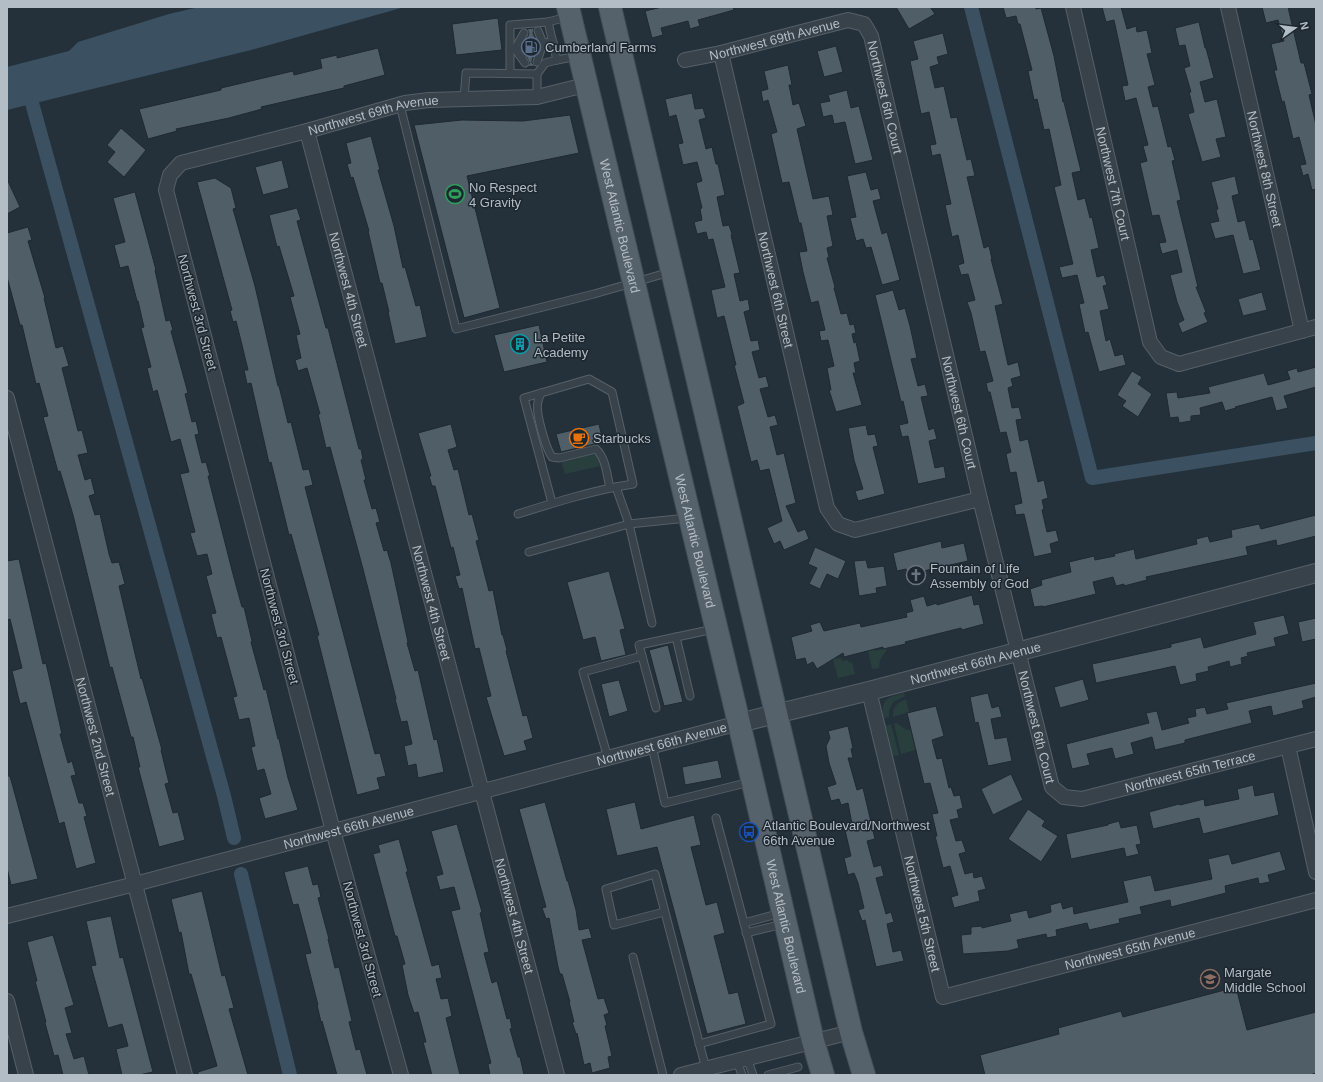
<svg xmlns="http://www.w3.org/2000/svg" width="1323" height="1082" font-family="Helvetica,sans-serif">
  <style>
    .green { fill: #293f3d }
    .water { fill: #3b5162 }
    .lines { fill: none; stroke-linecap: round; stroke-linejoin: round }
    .canal { stroke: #3b5162; stroke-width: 14 }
    .building { fill: #505e68; stroke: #1f2932 }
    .service-casing { stroke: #566069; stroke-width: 9 }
    .minor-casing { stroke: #566069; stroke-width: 16 }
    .tertiary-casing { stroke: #566069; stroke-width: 20 }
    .primary-casing { stroke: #444e57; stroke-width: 24 }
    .path { stroke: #485c5b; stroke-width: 2.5; stroke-dasharray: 3 3; stroke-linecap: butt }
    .service { stroke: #38424b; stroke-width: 7 }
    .minor { stroke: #38424b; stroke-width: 14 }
    .tertiary { stroke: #38424b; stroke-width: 18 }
    .primary { stroke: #56626b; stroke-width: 22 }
    .labels { text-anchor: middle; stroke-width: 3; stroke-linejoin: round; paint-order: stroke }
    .street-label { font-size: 13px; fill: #b3bdc6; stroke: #1d2730 }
    .poi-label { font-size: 13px; fill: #b3bdc6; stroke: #1d2730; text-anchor: start }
  </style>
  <rect width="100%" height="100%" fill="#24313a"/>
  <!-- green -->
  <g class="green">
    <polygon points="591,453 597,456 600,466 565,474 561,460"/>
    <polygon points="870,632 875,651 888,648 880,660 879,668 872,669 868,651 870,650"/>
    <polygon points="831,640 836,659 841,658 842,661 848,660 849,663 852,662 855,674 838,678 828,641"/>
    <path d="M904,693l1,3 -12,6 -4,9v6l-5,1c-4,-19 4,-21 20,-25z"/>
    <path d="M906,699l3,13 -16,5c-1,-10 4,-14 13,-18z"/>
    <polygon points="896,723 907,730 911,729 933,739 935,744 901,754 894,724"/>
    <polygon points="891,724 899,755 893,756 886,726"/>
  </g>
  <!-- water -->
  <polygon class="water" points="199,7 429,7 401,8 251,50 7,110 7,67 69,51 78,42 169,14"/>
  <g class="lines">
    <!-- canal -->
    <g class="canal">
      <polyline points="971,7 1092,478 1316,443"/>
      <polyline points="27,85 224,796 234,838"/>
      <polyline points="241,874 290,1075"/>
    </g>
  </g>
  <!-- building -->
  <g class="building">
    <polygon points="662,7 733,7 734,10 698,20 700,26 690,29 688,21 661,28 663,35 652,38 645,11"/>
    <polygon points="896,7 930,7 935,14 909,29"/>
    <polygon points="1003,7 1036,7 1036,9 1041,8 1054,56 1063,102 1064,102 1081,171 1072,173 1078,200 1085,198 1090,218 1092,217 1099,248 1091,250 1097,277 1104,275 1107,285 1103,286 1109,309 1100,311 1106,341 1110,339 1115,356 1123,354 1126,365 1099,372 1088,332 1085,333 1079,304 1084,303 1077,275 1062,278 1059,267 1073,264 1054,187 1061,185 1049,129 1044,130 1037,99 1034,100 1028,71 1032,70 1020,24 1018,24 1016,16 1006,18"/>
    <polygon points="1102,7 1121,7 1127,29 1136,26 1137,32 1147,30 1152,53 1147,54 1155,85 1148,87 1153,107 1158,106 1168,147 1171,146 1175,160 1172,161 1181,200 1177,201 1198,287 1196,287 1206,312 1204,313 1208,322 1182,333 1178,323 1184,320 1177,302 1170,275 1182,272 1177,250 1162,254 1159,243 1166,242 1159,215 1152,216 1140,163 1147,161 1143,146 1148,145 1136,98 1125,101 1122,86 1128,85 1114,20 1106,22"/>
    <polygon points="1262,7 1288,7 1301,63 1304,63 1312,94 1309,95 1316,125 1316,189 1312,190 1308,174 1303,176 1300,165 1306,164 1299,137 1293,139 1284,101 1282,102 1274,70 1277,70 1271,44 1284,41 1278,20 1266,23"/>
    <polygon points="498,18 502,50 456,55 452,24"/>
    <polygon points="1199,22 1205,48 1206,48 1214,78 1200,82 1205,102 1217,99 1226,137 1216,139 1221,157 1202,162 1188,114 1194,112 1189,92 1191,92 1184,68 1190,66 1185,45 1179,46 1175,28"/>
    <polygon points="534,28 533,33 537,43 532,61 532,63 535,66 527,67 530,63 527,58 528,52 525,49 529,43 527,39 529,33 527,29"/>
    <polygon points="943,33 948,54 937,57 939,64 930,67 935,88 944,86 951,118 957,117 967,160 971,159 975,176 967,177 984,248 989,246 992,259 991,259 1003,304 995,306 1008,365 1018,362 1021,376 1011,379 1013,386 1008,388 1012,408 1019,407 1022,419 1016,420 1020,441 1028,439 1038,482 1044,480 1048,498 1042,500 1044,509 1042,510 1047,532 1056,530 1059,541 1050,544 1052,553 1034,557 1024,514 1016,515 1014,505 1022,503 1016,472 1010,473 1006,454 1011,452 1006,432 1000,433 990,392 988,392 986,383 993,381 985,351 980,352 971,313 967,302 975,300 968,274 961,275 958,265 964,263 958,235 952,237 945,205 951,204 940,154 932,156 930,145 936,144 929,112 921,114 910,61 918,59 913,41"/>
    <polygon points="836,46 843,72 824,77 817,51"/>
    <polygon points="378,48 385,75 344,86 344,88 261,107 262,109 229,118 176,129 177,131 148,139 139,109 221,90 221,88 293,71 294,75 322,68 320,59 337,55 337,58"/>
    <polygon points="788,65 792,85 789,85 793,105 799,103 806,126 797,129 813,199 829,196 833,215 827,216 833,246 827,248 829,257 827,258 835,287 834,288 841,314 847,313 850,325 854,324 856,333 852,334 854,343 856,342 860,361 854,363 856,373 853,373 862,405 836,412 829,390 831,390 827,368 834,366 828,340 821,341 819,331 825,330 818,301 811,303 803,272 799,252 807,251 801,223 799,223 789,182 782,183 771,134 777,132 768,100 763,102 761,91 768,89 764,71"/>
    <polygon points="847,90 851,108 859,106 873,160 855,164 845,122 834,124 832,115 823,117 820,103 830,101 828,95"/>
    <polygon points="692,93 695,109 703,108 706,118 699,120 706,149 712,147 716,164 718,164 725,195 717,197 723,226 729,225 732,234 731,235 740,273 734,274 740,301 748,299 750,310 744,312 751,341 758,340 760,350 752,352 759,378 766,376 769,387 760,389 768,417 775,415 778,425 770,427 777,455 784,453 796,503 786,506 798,532 805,529 809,539 784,550 780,541 774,544 767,528 782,521 769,469 760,471 757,460 751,462 737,406 744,403 734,365 736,365 724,316 717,318 711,290 725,287 713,239 708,240 706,232 697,234 694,222 702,220 700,209 702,208 696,183 702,181 697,162 683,165 678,144 683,143 676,115 669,117 665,99"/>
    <polygon points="570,115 579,153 467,176 500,308 464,318 414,125 462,120 523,121"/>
    <polygon points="121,128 146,150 124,177 107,162 115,152 107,145"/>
    <polygon points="371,136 380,170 378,170 394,226 403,268 405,267 416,306 420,305 427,337 395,344 388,312 389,312 382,283 380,283 368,231 369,231 353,177 351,178 347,164 351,163 346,143"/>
    <polygon points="282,160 289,188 263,195 255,167"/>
    <polygon points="866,172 871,190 878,188 881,199 873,201 882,234 887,232 900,280 882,285 871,247 866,248 863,239 856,241 850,218 856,217 847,176"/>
    <polygon points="1235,176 1239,194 1232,196 1238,222 1245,220 1250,240 1253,239 1261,270 1243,274 1233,235 1215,239 1210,223 1219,221 1216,210 1218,209 1211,182"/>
    <polygon points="215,178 231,188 236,208 233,209 255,286 278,386 279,386 288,423 291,422 303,470 309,469 313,485 305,487 375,754 380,753 386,776 377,778 380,789 357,795 317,636 319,635 291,534 289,535 271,462 269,463 251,383 247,384 244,370 248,370 241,341 236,321 233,322 230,311 232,310 197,182"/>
    <polygon points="7,179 20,207 7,214"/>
    <polygon points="135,192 156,270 155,270 166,321 170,320 173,330 171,331 188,393 185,394 192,422 196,421 199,434 195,435 202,463 206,462 210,476 208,476 234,578 242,607 244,607 252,641 251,642 264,690 266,689 278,739 279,739 288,778 298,810 265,819 259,798 271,794 264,769 257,771 251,747 255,746 249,718 239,720 233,697 237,696 221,637 217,638 211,614 216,613 206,576 212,574 207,554 197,556 190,533 195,532 180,474 189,472 180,439 171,442 157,390 153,392 147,368 151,367 141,328 144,327 138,301 137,301 128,266 120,268 114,245 125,242 113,198"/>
    <polygon points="297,208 301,220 297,221 326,328 328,328 359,449 361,449 363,459 361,460 366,480 364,480 372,509 376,508 380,522 376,523 384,551 387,550 391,563 408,642 407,643 415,671 418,670 434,740 437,739 444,772 418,778 416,764 408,766 404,746 412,744 407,721 401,722 395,699 396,699 363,569 330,447 326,448 318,414 320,414 307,368 298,371 295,360 301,358 296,335 300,334 290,297 294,296 279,246 277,247 269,215"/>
    <polygon points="28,227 32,240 28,241 45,298 44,298 56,348 63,346 69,366 62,368 78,431 82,430 88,453 78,455 85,480 91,478 95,494 89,496 95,515 100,514 109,554 112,563 119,562 125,584 119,586 141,679 142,678 162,750 161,750 169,783 165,784 173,813 178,812 185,840 159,847 138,767 140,767 133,737 131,737 112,667 110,668 73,515 60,471 58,472 43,417 48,416 39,383 36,384 22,325 20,325 7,277 7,233"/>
    <polygon points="893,290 899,310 905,308 910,326 917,358 911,359 918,386 925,384 928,396 921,397 929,430 934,428 937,439 929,441 935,468 944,466 946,478 918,484 908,436 902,437 899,425 908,423 903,401 901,402 875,295"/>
    <polygon points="1262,292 1267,310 1243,316 1238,299"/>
    <polygon points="539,325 547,362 504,372 494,335"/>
    <polygon points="1316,367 1316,387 1284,396 1288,408 1276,411 1272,397 1235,407 1236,408 1225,411 1222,402 1200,408 1201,415 1191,416 1191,421 1179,423 1178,417 1170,418 1166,393 1177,392 1178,398 1210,393 1208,387 1264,373 1268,385 1290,379 1287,371 1297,368 1298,372"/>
    <polygon points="1132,371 1142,377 1138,384 1152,394 1138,417 1122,406 1126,401 1117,395"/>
    <polygon points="451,424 457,447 448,450 454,470 458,469 469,515 472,514 479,540 476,541 489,591 493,590 502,635 503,635 507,650 506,651 523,716 527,715 533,738 524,741 527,750 504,756 486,697 491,696 479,648 475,649 462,588 459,589 455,576 460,575 453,547 451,548 435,486 432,486 429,476 431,476 418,433"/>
    <polygon points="599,424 603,442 561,452 556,434"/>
    <polygon points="866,425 868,435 875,434 878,446 873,447 885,494 858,501 855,491 863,489 854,460 848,428"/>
    <polygon points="1316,515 1316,536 1277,546 1276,540 1246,547 1248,555 1146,577 1147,580 1124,586 1124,584 1116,586 1113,577 1093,582 1096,594 1043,607 1043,606 1034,607 1030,589 1042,585 1041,580 1071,572 1069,562 1094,556 1095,560 1115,556 1114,554 1134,549 1136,559 1197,544 1196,539 1208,536 1210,542 1232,537 1231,530 1259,524 1261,529"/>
    <polygon points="941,541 942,548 964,543 968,561 919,572 920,576 909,579 906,569 897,571 893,553"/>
    <polygon points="815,547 846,561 838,579 827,574 820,589 809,584 817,568 808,564"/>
    <polygon points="19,559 43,664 46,663 62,734 60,734 68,763 72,761 76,775 71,776 79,803 83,803 87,816 84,817 96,863 76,869 64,822 59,824 26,702 20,704 12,671 22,668 10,619 7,620 7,561"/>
    <polygon points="866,560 868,568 884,566 887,586 876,588 877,593 859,596 854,561"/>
    <polygon points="609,571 625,629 620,630 626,655 601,661 595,637 583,640 567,582"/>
    <polygon points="972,595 974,605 979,604 984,624 962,630 961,628 905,642 906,644 883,649 883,647 844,657 843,653 817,669 813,662 807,665 805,658 796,660 791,637 812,631 810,625 820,622 824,631 860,623 861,627 907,617 906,613 913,611 910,600 924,596 927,606 937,603 937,605"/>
    <polygon points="1284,615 1289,634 1274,638 1276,646 1247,653 1248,656 1241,658 1242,664 1230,667 1229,661 1208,667 1209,671 1196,674 1197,681 1180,685 1175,666 1096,683 1092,664 1171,647 1171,644 1201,637 1204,648 1256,634 1253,622"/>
    <polygon points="1316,618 1316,639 1302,642 1298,622"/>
    <polygon points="668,645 683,702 664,706 649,650"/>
    <polygon points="1083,679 1089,700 1060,708 1054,687"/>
    <polygon points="619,680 628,711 609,717 601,684"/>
    <polygon points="1316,683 1316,697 1302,701 1304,708 1273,716 1271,706 1249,711 1252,723 1185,740 1185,743 1155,750 1152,737 1131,743 1134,754 1115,759 1112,748 1087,754 1090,765 1072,769 1066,744 1149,723 1146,713 1157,711 1162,730 1189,723 1187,718 1196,716 1195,709 1205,707 1207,714 1228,709 1226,703"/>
    <polygon points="988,693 992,708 999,706 1002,717 991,719 995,739 1007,737 1012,761 988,766 978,722 975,723 970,697"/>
    <polygon points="936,706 944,736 932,740 937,759 942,758 949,788 951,787 954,796 960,795 963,808 957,810 959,818 950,820 956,841 962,840 966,852 959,854 965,874 973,872 974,878 982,876 986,889 978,891 980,901 954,908 951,897 958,895 950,866 943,868 935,836 937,836 932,814 938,813 930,783 924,784 907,713"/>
    <polygon points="848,726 853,748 851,749 853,758 848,758 857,790 863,788 875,839 867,841 874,867 881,865 884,876 876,878 886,914 891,912 894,922 887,924 893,952 901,950 904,961 876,967 865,920 862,921 858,910 864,908 858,883 854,873 848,875 844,858 851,856 844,826 852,824 848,803 841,805 839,799 831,801 827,787 836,784 829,763 826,746 830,738 828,731"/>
    <polygon points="718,760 722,778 685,785 682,767"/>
    <polygon points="1011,774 1023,800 993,815 981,789"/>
    <polygon points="7,776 10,776 38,879 11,885 7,868"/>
    <polygon points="1253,785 1255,796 1274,792 1279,815 1203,834 1199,818 1153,829 1149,812 1179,804 1180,805 1204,799 1205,806 1239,799 1237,789"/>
    <polygon points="545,802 567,881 568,881 576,910 579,930 589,928 592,938 582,940 598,999 604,998 609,1013 604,1015 607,1025 605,1026 612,1056 608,1057 610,1068 592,1073 590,1063 584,1065 577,1033 576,1034 572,1022 574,1022 569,1002 570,1002 562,974 560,974 558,967 549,918 546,919 542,908 546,907 519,809"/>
    <polygon points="635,802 641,829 694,815 701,845 691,847 706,905 717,902 725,933 714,936 729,994 738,992 746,1024 707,1034 657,847 617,856 606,809"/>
    <polygon points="1028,809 1045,821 1042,826 1058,836 1041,862 1008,839"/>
    <polygon points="1119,821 1121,828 1137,825 1141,844 1136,845 1139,854 1126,857 1124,848 1071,859 1066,834 1108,825 1108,824"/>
    <polygon points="457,824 482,912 480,913 489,952 484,953 492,983 497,981 507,1019 510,1018 512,1028 510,1029 518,1057 520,1057 524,1075 490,1075 488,1064 491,1063 451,911 460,909 454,887 440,890 436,876 443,874 431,831"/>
    <polygon points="399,839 408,872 406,872 432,966 439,964 442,978 436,979 441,999 448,998 452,1016 446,1018 460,1075 432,1075 423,1042 426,1042 418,1012 414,1013 408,995 402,965 405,964 397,936 395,936 373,854 380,852 378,845"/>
    <polygon points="1280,851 1286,870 1268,875 1270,882 1259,884 1258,878 1225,886 1226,893 1171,907 1170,900 1140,907 1142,914 1119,919 1120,923 1089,930 1087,923 1056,930 1057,936 1047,938 1046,934 1017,940 1019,948 1008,951 963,954 961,935 971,934 971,927 982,926 982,928 1011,921 1009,914 1027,910 1029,918 1051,912 1050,905 1061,902 1063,909 1073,906 1074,914 1128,902 1123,881 1151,875 1155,891 1212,879 1208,859 1229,854 1232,864"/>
    <polygon points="308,866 313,885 318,884 321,897 318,898 329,939 328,939 335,968 339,967 352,1021 349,1022 356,1050 360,1049 367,1075 337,1075 322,1021 321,1022 317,1005 318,1005 305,954 311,953 298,904 293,905 284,872"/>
    <polygon points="202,891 222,976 225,975 234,1008 229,1009 248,1075 198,1075 198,1072 217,1066 191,974 189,974 181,932 179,933 171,899"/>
    <polygon points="111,916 120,958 123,957 153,1072 139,1075 122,1075 116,1049 128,1046 122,1024 108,1028 91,966 96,965 86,921"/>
    <polygon points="53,935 74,1005 65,1008 72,1033 66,1034 74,1059 84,1056 89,1075 63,1075 58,1055 54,1056 45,1023 46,1022 35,981 37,981 27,942"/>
    <polygon points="1236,987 1247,1030 1316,1012 1316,1073 1310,1075 985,1075 980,1055 1059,1034 1058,1028 1121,1011 1123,1017"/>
  </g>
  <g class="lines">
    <!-- service casing -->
    <g class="service-casing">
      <g id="service">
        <polyline points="567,17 548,22 557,60 578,56"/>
        <polyline points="538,31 543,43 553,42"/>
        <polyline points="524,43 515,49 524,33"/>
        <polyline points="510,49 510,25 548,22"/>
        <polyline points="524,54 515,49 525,63"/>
        <polyline points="537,62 543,43"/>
        <polyline points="510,73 510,49 515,49"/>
        <polyline points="537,97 537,74 545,63 557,60"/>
        <polyline points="464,99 466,73 537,74"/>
        <polyline points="400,105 456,329 594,294 670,272"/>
        <path d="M541,393c-1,3 -3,6 -3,9 -3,10 8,47 14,55l7,1 37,-9c10,9 11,27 14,39"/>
        <polyline points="616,487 629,524 687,518"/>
        <path d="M518,514c38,-12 76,-24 115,-30l-21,-92 -23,-13 -65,19 28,105"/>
        <polyline points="529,552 629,524 652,623"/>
        <polyline points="676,637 690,696"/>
        <polyline points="642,656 639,645 714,629"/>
        <polyline points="652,746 665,803 750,782"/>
        <polyline points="608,758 583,672 642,656 656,708"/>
        <polyline points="664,912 614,925 606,889 655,874 706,1069"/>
        <polyline points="744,923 781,913"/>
        <polyline points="746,933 783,924"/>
        <polyline points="633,957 663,1075"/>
        <polyline points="699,1044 771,1024 716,818"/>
        <polyline points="747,1058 753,1075"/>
        <polyline points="737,1061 742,1075"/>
        <polyline points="768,1075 798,1067"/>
      </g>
    </g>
    <!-- minor casing -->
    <g class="minor-casing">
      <g id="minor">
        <path id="s1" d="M1073,7l77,335 11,15 18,7 137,-37"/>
        <path id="s2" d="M1228,7l74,324"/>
        <path id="s3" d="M721,53l106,455 11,16 17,6 125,-31"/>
        <path id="s4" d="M685,60l36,-7 127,-33 16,4 7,12 109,463 72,288 12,10 18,2 234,-60"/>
        <path id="s5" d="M307,131l250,944"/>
        <path id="s6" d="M7,398l178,677"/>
        <path id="s7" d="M869,691l74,306 373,-97"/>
        <polyline points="1288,746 1316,872"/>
        <path id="s8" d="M7,916l128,-32 604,-161"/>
        <polyline points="7,1001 26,1075"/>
        <path id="s9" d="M401,1075l-68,-244 -167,-641 4,-15 11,-12 126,-32 98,-28 24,-3 108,-3 48,-12"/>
        <polyline points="681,1075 851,1032"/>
      </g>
    </g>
    <!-- tertiary casing -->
    <g class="tertiary-casing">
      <g id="tertiary">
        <path id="s10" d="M739,723l130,-32 447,-118"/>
      </g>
    </g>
    <!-- primary casing -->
    <g class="primary-casing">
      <g id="primary">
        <path id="s11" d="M568,7l171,716 74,318 10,34"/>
        <polyline points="610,7 851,1032 864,1075"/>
      </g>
    </g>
    <!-- path -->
    <polyline class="path" points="632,439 649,435"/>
    <!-- service -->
    <use href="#service" class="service"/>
    <!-- minor -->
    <use href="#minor" class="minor"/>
    <!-- tertiary -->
    <use href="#tertiary" class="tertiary"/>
    <!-- primary -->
    <use href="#primary" class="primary"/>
  </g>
  <!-- icons -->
  <defs>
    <g id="fuel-ring" transform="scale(1)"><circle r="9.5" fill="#1d2730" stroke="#5c6f8a" stroke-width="1.5"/><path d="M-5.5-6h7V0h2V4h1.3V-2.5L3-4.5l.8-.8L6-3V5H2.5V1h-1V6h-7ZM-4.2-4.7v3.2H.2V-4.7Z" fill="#5c6f8a"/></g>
    <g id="stadium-ring" transform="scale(1)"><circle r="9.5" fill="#1d2730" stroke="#2e9e5b" stroke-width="1.5"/><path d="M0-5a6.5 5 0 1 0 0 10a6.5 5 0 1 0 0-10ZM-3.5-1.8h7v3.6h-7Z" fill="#2e9e5b"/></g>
    <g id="building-ring" transform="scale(1)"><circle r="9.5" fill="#1d2730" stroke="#0f9aa8" stroke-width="1.5"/><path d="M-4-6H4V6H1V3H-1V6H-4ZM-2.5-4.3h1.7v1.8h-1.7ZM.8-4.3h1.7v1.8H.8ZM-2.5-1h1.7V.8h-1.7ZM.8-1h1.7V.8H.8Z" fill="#0f9aa8"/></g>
    <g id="cafe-ring" transform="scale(1)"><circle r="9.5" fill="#1d2730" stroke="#e8710a" stroke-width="1.5"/><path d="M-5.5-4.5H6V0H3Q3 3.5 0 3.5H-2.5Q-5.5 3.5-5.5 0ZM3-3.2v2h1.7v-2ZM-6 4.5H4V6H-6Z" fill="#e8710a"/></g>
    <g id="church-ring" transform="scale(1)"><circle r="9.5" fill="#1d2730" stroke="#6b7280" stroke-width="1.5"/><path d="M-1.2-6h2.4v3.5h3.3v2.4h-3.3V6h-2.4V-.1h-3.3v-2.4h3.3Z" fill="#6b7280"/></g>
    <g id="bus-ring" transform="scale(1)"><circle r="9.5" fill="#1d2730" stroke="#1a4fb4" stroke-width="1.5"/><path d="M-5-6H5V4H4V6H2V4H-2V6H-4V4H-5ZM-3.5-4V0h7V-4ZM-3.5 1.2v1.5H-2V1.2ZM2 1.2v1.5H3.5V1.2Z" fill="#1a4fb4"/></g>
    <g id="school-ring" transform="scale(1)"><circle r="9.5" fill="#1d2730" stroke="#8d6e63" stroke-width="1.5"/><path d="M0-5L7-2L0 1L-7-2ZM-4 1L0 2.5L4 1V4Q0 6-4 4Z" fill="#8d6e63"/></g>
  </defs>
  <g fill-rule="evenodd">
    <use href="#fuel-ring" x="531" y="47"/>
    <use href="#stadium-ring" x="455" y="194"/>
    <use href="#building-ring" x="520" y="344"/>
    <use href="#cafe-ring" x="579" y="438"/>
    <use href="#church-ring" x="916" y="575"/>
    <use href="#bus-ring" x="749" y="832"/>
    <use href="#school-ring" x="1210" y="979"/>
  </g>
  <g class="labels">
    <!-- street labels -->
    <g class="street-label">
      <text dy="5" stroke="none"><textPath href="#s4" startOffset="92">Northwest 69th Avenue</textPath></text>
      <text dy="5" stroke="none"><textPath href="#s4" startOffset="261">Northwest 6th Court</textPath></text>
      <text dy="5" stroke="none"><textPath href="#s9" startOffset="1146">Northwest 69th Avenue</textPath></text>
      <text dy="5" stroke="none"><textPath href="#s2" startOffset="166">Northwest 8th Street</textPath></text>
      <text dy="5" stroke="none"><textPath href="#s1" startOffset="181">Northwest 7th Court</textPath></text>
      <text dy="5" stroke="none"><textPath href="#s11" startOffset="225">West Atlantic Boulevard</textPath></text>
      <text dy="5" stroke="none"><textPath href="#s5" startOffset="164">Northwest 4th Street</textPath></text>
      <text dy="5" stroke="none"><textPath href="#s3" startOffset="243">Northwest 6th Street</textPath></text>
      <text transform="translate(198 312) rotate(75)" y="5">Northwest 3rd Street</text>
      <text dy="5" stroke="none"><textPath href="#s4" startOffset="585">Northwest 6th Court</textPath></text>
      <text dy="5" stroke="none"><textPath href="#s11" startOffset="549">West Atlantic Boulevard</textPath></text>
      <text dy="5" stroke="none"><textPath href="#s5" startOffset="488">Northwest 4th Street</textPath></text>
      <text transform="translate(280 626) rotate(75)" y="5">Northwest 3rd Street</text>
      <text dy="5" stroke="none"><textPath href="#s10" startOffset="244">Northwest 66th Avenue</textPath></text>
      <text dy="5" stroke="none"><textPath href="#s4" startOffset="909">Northwest 6th Court</textPath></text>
      <text dy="5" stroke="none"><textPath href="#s6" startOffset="350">Northwest 2nd Street</textPath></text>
      <text dy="5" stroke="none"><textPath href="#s8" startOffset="677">Northwest 66th Avenue</textPath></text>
      <text dy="5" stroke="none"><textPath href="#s4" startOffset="1116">Northwest 65th Terrace</textPath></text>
      <text dy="5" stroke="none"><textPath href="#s8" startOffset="353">Northwest 66th Avenue</textPath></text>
      <text dy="5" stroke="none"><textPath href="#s7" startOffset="229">Northwest 5th Street</textPath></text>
      <text dy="5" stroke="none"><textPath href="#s5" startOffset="812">Northwest 4th Street</textPath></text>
      <text dy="5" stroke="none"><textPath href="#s11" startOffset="945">West Atlantic Boulevard</textPath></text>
      <text transform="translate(363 939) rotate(75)" y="5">Northwest 3rd Street</text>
      <text dy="5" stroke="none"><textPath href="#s7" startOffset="508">Northwest 65th Avenue</textPath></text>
    </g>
    <!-- poi labels -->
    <g class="poi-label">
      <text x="545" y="52">Cumberland Farms</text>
      <text x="469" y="192">No Respect<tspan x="469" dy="15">4 Gravity</tspan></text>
      <text x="534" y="342">La Petite<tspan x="534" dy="15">Academy</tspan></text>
      <text x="593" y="443">Starbucks</text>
      <text x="930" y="573">Fountain of Life<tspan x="930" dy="15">Assembly of God</tspan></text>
      <text x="763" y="830">Atlantic Boulevard/Northwest<tspan x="763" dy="15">66th Avenue</tspan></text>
      <text x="1224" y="977">Margate<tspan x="1224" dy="15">Middle School</tspan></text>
    </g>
  </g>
  <!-- border -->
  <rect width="1323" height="1082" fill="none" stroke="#b3bdc6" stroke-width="16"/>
  <!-- north arrow -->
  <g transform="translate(1295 28) rotate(76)" stroke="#1d2730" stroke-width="3" paint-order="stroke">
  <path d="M0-3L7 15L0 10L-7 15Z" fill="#b3bdc6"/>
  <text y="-6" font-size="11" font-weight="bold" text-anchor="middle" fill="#b3bdc6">N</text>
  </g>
</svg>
